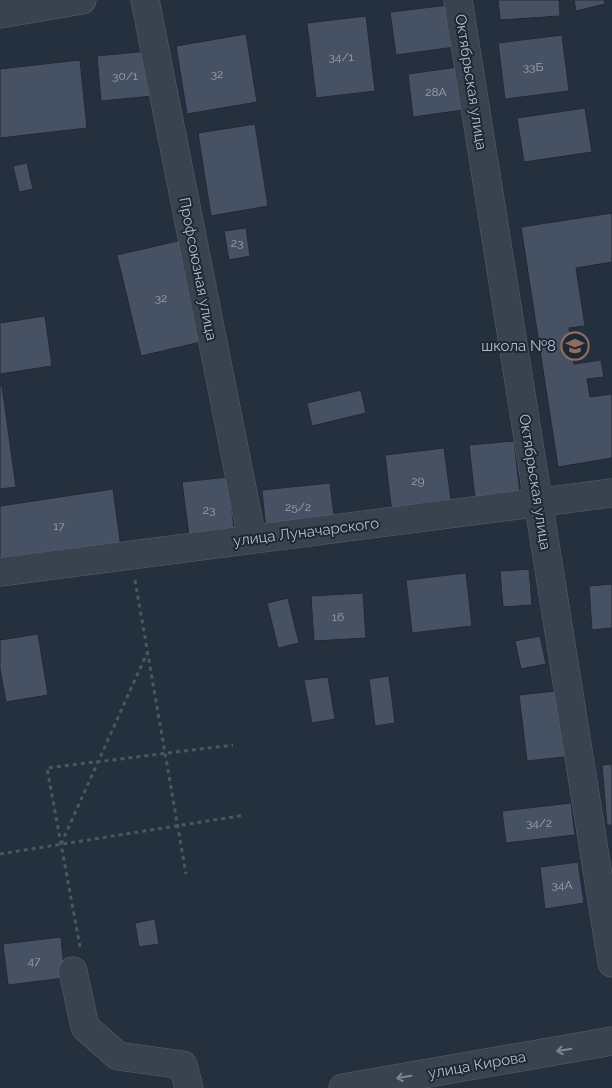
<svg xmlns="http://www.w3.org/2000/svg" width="612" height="1088" font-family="Raleway,sans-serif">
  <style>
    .building { fill: #465263; stroke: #202936 }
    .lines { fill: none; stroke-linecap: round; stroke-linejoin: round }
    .minor-casing { stroke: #57606d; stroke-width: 29 }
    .path { stroke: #455a5d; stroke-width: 3; stroke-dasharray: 4 4; stroke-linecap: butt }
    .minor { stroke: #39424f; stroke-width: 28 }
    .oneway { stroke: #7e8693 }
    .labels { text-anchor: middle; stroke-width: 4; stroke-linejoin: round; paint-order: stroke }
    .number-label { font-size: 12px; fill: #9aa2b0 }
    .street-label { font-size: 15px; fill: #b6bdca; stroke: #1e2734 }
    .poi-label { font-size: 15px; fill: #b6bdca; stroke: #1e2734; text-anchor: end }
  </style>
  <rect width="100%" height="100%" fill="#25303f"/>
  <!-- building -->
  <g class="building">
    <polygon points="498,0 559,0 560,16 500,20"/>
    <polygon points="574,0 604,0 605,4 576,11"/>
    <polygon points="449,5 455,47 396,55 390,12"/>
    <polygon points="366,16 375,91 316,98 307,23"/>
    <polygon points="246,34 257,102 187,114 176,46"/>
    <polygon points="562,35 569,91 505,99 498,43"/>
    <polygon points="148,51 153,96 101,101 97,56"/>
    <polygon points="80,60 87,128 0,138 0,69"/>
    <polygon points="458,67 463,110 413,117 408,74"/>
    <polygon points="585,108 592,152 524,162 517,118"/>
    <polygon points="255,124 268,206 211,216 198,133"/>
    <polygon points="27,163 33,189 19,192 13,166"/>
    <polygon points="612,213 612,262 576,268 585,326 569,328 574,364 601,360 604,377 587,379 590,397 612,394 612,458 558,467 521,227"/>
    <polygon points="246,228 250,256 229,260 224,231"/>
    <polygon points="182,240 205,341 141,356 117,255"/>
    <polygon points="45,316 52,366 0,374 0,323"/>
    <polygon points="0,386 2,386 16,487 0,489"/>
    <polygon points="361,390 366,413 312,426 307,403"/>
    <polygon points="514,441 520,493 475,498 469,445"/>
    <polygon points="444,448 452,507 392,514 385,455"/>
    <polygon points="228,477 235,537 190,543 182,482"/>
    <polygon points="330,483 335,523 266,531 262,490"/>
    <polygon points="113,489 121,547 0,565 0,506"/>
    <polygon points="529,569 532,605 503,607 500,571"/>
    <polygon points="466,573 472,626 412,633 406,580"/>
    <polygon points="612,584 612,628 592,630 589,586"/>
    <polygon points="363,593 366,638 314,641 311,596"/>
    <polygon points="288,598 299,643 278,648 267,603"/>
    <polygon points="38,634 48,695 6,702 0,669 0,640"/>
    <polygon points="540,636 546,664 521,669 515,641"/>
    <polygon points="389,676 395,723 375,726 369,679"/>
    <polygon points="328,677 335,719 312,723 304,680"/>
    <polygon points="564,690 572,756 527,761 519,695"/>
    <polygon points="612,764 612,825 607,825 602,765"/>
    <polygon points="571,803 575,835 506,843 502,811"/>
    <polygon points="578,862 584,903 545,909 540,867"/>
    <polygon points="155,919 159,944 139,947 135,923"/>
    <polygon points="61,937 65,978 8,985 3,944"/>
  </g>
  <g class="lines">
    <!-- minor casing -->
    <g class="minor-casing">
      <g id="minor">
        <polyline points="145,0 252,539"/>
        <polyline points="458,0 612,963"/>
        <polyline points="0,14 82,0"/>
        <polyline points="0,572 612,493"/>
        <polyline points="73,971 85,1027 118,1056 183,1065 189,1088"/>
        <polyline points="343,1088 612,1041"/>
      </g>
    </g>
    <!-- path -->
    <g class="path">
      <polyline points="135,580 186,874"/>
      <polyline points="61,844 147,653"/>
      <polyline points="0,854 245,815"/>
      <polyline points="80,947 47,768 233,745"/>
    </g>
    <!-- minor -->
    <use href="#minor" class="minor"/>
  </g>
  <!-- one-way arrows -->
  <defs><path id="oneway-shaft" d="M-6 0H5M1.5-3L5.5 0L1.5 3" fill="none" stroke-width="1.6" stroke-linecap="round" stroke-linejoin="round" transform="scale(1.25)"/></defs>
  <g class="oneway">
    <use href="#oneway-shaft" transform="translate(564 1050) rotate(170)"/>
    <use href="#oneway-shaft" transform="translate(404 1077) rotate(170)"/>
  </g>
  <!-- icons -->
  <defs>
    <g id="school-ring" transform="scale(1.4375)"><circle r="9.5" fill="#1e2734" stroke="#8d6e63" stroke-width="1.5"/><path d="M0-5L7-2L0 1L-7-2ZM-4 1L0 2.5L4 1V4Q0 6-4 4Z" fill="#8d6e63"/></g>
  </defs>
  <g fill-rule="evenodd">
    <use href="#school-ring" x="575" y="346"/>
  </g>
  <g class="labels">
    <!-- number labels -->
    <g class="number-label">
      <text x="341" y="61">34/1</text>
      <text x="533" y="71">33Б</text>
      <text x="217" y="78">32</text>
      <text x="125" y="80">30/1</text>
      <text x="436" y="96">28А</text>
      <text x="237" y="247">23</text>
      <text x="161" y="302">32</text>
      <text x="418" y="485">29</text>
      <text x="298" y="511">25/2</text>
      <text x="209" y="514">23</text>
      <text x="59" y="530">17</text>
      <text x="338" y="621">16</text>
      <text x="539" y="827">34/2</text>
      <text x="562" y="889">34А</text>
      <text x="34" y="965">47</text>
    </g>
    <!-- street labels -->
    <g class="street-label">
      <text transform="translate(471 82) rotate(81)" y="5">Октябрьская улица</text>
      <text transform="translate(198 269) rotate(79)" y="5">Профсоюзная улица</text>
      <text transform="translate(535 482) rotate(81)" y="5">Октябрьская улица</text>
      <text transform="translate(306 532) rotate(-7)" y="5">улица Луначарского</text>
      <text transform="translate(477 1065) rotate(-10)" y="5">улица Кирова</text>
    </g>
    <!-- poi labels -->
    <g class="poi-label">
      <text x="556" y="351">школа №8</text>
    </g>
  </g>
</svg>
